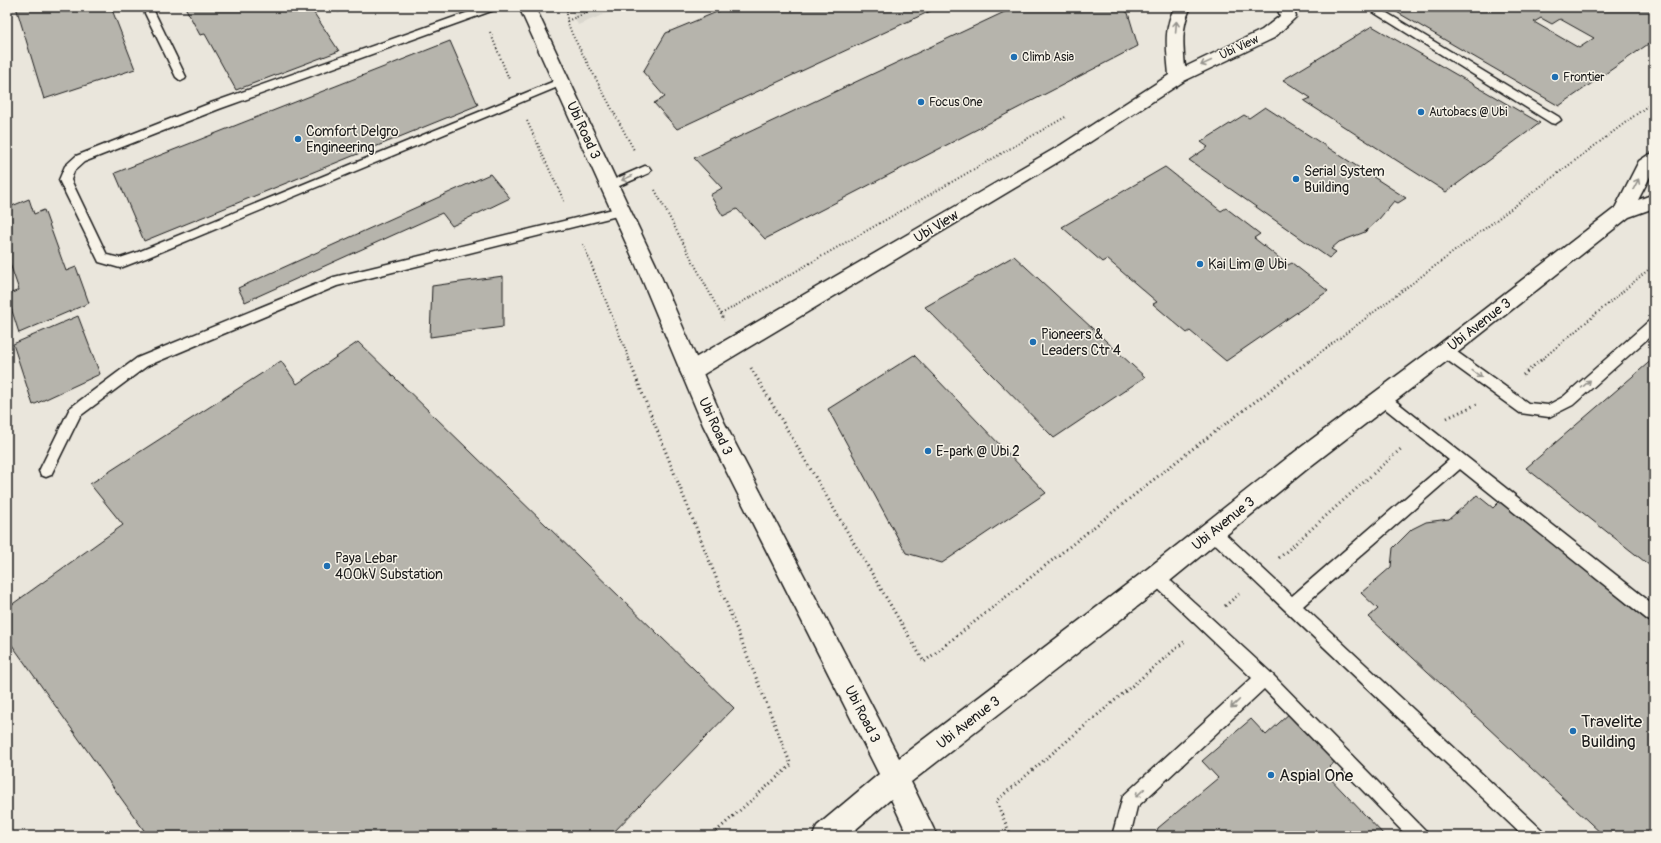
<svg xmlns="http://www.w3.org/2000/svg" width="1661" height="843" font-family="Pangolin,sans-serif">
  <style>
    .built { fill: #dad7ce }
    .building { fill: #b6b4ac; stroke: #1c1c1c; fill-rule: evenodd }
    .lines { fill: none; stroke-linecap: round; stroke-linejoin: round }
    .service-casing { stroke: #1c1c1c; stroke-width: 3 }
    .minor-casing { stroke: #1c1c1c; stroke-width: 3 }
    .tertiary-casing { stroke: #1c1c1c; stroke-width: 3 }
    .path-far1 { stroke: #1c1c1c; stroke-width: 2; stroke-dasharray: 1 2.5; stroke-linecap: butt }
    .path { stroke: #1c1c1c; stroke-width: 3; stroke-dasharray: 1 3.5; stroke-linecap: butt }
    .service { fill: #f7f3e8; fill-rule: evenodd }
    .minor { fill: #f7f3e8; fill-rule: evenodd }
    .tertiary { fill: #f7f3e8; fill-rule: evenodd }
    .oneway { stroke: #94928c }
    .poi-dot { fill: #1f6fb2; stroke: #f7f3e8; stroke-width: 1.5 }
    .labels { text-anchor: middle; stroke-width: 3; stroke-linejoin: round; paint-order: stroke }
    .far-street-label { font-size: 12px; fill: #1c1c1c; stroke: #f7f3e8 }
    .far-poi-label { font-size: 12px; fill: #1c1c1c; stroke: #f7f3e8; text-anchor: start }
    .street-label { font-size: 14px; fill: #1c1c1c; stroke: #f7f3e8 }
    .poi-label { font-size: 14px; fill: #1c1c1c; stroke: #f7f3e8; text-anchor: start }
    .near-poi-label { font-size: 17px; fill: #1c1c1c; stroke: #f7f3e8; text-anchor: start }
  </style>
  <rect width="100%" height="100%" fill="#eae6dc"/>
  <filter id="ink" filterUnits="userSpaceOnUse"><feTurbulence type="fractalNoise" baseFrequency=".025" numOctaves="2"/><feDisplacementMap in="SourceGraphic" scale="8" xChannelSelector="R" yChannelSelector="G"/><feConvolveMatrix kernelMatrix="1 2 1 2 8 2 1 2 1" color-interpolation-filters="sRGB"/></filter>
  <g filter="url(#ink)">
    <!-- built -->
    <polygon class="built" points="569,7 622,7 578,25"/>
    <!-- building -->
    <g class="building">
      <polygon points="16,7 111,7 135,69 44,99"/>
      <polygon points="185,7 310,7 339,51 236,90 205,34 200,35"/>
      <polygon points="334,7 352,7 338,12"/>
      <polygon points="729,7 939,7 677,129 654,103 665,97 643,72 666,33"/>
      <polygon points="1015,7 1119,7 1128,13 1138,46 765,239 737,209 723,216 710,195 722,188 694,158"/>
      <path d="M1388,7h266v33l-95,66zM1541,18l11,6 8,-5 34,19 -15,10 -45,-26z"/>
      <polygon points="1372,26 1540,123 1446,192 1304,101 1311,98 1283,80"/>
      <polygon points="450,41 478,105 144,241 115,173"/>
      <polygon points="1265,107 1406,198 1398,203 1394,201 1379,219 1365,232 1339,242 1331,249 1336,252 1329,258 1189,160 1208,147 1201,142 1244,115 1249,118"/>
      <polygon points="1165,167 1221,211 1226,208 1260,234 1254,238 1288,265 1292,263 1328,291 1226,361 1190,331 1187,333 1153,304 1157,302 1107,259 1102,262 1062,227"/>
      <polygon points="490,174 510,198 452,226 442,213 245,302 238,288"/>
      <polygon points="29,199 34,214 44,210 66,271 76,267 89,303 19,333 7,295 19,290 7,255 7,208"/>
      <polygon points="1014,256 1145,377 1054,438 925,307"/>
      <polygon points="503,276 503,327 430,337 432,286"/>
      <polygon points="78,316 100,374 33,405 13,344"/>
      <polygon points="358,342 734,708 610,836 148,836 7,638 7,608 123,525 90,484 281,361 297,384"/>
      <polygon points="914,355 1046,493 942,563 906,553 828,409"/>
      <polygon points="1654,358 1654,569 1526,468"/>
      <polygon points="1477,495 1493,508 1500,501 1654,626 1654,836 1604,836 1369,617 1378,609 1361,593 1391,567 1393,548 1412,529 1426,522 1449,519"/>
      <polygon points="1292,711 1336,760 1325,773 1385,836 1155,836 1158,828 1218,778 1202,761 1251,719 1266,735"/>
    </g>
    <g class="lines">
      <!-- service casing -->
      <g class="service-casing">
        <g id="service">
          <polygon points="142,7 152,7 186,77 185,79 181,81 176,77"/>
          <polygon points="483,7 498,7 497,9 219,109 84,162 74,171 71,180 107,255 120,258 138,252 557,80 565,80 566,82 565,84 146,258 120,268 99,262 59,180 65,166 76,156 211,103"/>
          <polygon points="1365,7 1377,7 1559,117 1561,120 1555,124 1551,123"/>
          <polygon points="645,166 649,167 651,170 649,173 610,190 606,189 604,186 606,183"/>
          <polygon points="621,207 625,208 627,211 625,214 337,286 147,366 80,416 51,475 46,477 41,475 39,471 70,408 137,358 334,277"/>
          <polygon points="1654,320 1654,333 1573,405 1549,417 1520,413 1440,355 1438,351 1440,347 1445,346 1450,347 1528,403 1548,405 1563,397 1649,321"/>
          <polygon points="1383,393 1388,395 1654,605 1654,623 1648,620 1460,469 1303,606 1542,830 1545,836 1523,836 1207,536 1204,531 1207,526 1212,524 1217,526 1292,596 1449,460 1378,403 1376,399 1378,395"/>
          <polygon points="1156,570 1161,572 1270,672 1425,830 1428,836 1407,836 1264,689 1137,807 1130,836 1112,836 1123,796 1252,678 1151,582 1148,577 1151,572"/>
        </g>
      </g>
      <!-- minor casing -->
      <g class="minor-casing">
        <path id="minor" d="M1175,7h16c-10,19 -8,39 -6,60l77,-37 18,-14 -3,-9h16l3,10 -22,21 -90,43 -111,72 -374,224 -8,3 -8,-3 -3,-6 3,-6 378,-220 108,-70c-2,-24 -6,-47 6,-68z"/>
      </g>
      <!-- tertiary casing -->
      <g class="tertiary-casing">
        <polygon id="tertiary" points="519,7 535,7 656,265 724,422 899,758 1147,569 1296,451 1438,345 1615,208 1639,161 1648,155 1654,153 1654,169 1638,200 1654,194 1654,208 1629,217 1452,357 1312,465 1165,585 911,782 937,836 908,836 891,799 848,836 813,836 817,826 879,774 703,425 636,265"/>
      </g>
      <!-- path-far1 -->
      <g class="path-far1">
        <polyline points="567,7 567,21 573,36 634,150"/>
        <polyline points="567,21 600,7"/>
        <polyline points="490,32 509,79"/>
        <polyline points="527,121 564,201"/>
        <polyline points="655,190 724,320"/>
        <polyline points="583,244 630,361"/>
        <polyline points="721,314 1067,116"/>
        <polyline points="1309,361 1654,101"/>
        <polyline points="1540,361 1654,265"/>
      </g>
      <!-- path -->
      <g class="path">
        <polyline points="629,360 791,765 711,836"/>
        <polyline points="751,368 924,662 1191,450 1310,360"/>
        <polyline points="1523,375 1541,360"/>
        <polyline points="1447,418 1477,404"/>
        <polyline points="1279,558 1403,447"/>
        <polyline points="1225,606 1239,594"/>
        <polyline points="1011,836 996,801 1185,641"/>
      </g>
      <!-- service -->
      <use href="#service" class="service"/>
      <!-- minor -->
      <use href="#minor" class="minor"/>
      <!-- tertiary -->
      <use href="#tertiary" class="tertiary"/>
    </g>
    <!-- one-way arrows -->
    <defs><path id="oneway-shaft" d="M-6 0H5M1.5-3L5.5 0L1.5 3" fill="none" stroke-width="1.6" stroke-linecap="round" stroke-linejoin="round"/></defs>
    <g class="oneway">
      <use href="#oneway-shaft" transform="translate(1176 27) rotate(-86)"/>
      <use href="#oneway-shaft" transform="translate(1206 63) rotate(155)"/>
      <use href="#oneway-shaft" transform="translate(627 178) rotate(156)"/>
      <use href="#oneway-shaft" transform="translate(1636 184) rotate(-63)"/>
      <use href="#oneway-shaft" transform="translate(1477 374) rotate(36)"/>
      <use href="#oneway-shaft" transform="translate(1586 384) rotate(-41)"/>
      <use href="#oneway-shaft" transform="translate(1235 704) rotate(137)"/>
      <use href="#oneway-shaft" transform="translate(1140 793) rotate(137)"/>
    </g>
  </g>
  <!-- markers -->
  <g class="poi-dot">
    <circle cx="1014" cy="57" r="4"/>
    <circle cx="1555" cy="77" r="4"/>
    <circle cx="921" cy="102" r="4"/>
    <circle cx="1421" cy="112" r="4"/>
    <circle cx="298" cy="139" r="4"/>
    <circle cx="1296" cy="179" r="4"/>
    <circle cx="1200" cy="264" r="4"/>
    <circle cx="1033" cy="342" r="4"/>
    <circle cx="928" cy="451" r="4"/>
    <circle cx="327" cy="566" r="4"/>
    <circle cx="1573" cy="731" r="4"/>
    <circle cx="1271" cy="775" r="4"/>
  </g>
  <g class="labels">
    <!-- far-street labels -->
    <g class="far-street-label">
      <text transform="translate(1239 47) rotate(-25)" y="4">Ubi View</text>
    </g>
    <!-- far-poi labels -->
    <g class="far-poi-label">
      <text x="1022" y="61">Climb Asia</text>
      <text x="1563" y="81">Frontier</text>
      <text x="929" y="106">Focus One</text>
      <text x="1429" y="116">Autobacs @ Ubi</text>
    </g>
    <!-- street labels -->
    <g class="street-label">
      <text transform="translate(584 130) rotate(65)" y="5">Ubi Road 3</text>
      <text transform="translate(936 226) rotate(-31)" y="5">Ubi View</text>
      <text transform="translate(1479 324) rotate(-38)" y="5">Ubi Avenue 3</text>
      <text transform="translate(716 426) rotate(65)" y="5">Ubi Road 3</text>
      <text transform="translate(1223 523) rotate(-39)" y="5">Ubi Avenue 3</text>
      <text transform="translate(863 714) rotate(63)" y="5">Ubi Road 3</text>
      <text transform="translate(968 722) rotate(-38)" y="5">Ubi Avenue 3</text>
    </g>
    <!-- poi labels -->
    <g class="poi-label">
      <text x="306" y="136">Comfort Delgro<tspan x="306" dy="16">Engineering</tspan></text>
      <text x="1304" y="176">Serial System<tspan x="1304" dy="16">Building</tspan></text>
      <text x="1208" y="269">Kai Lim @ Ubi</text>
      <text x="1041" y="339">Pioneers &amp;<tspan x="1041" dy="16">Leaders Ctr 4</tspan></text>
      <text x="936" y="456">E-park @ Ubi 2</text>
      <text x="335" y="563">Paya Lebar<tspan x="335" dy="16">400kV Substation</tspan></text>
    </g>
    <!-- near-poi labels -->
    <g class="near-poi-label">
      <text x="1581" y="727">Travelite<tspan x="1581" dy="20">Building</tspan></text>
      <text x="1279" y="781">Aspial One</text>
    </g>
  </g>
  <!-- margin -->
  <rect width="1661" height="843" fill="none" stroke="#f7f3e8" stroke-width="24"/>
  <rect x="12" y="12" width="1637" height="819" fill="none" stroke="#1c1c1c" stroke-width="1.5" filter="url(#ink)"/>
</svg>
